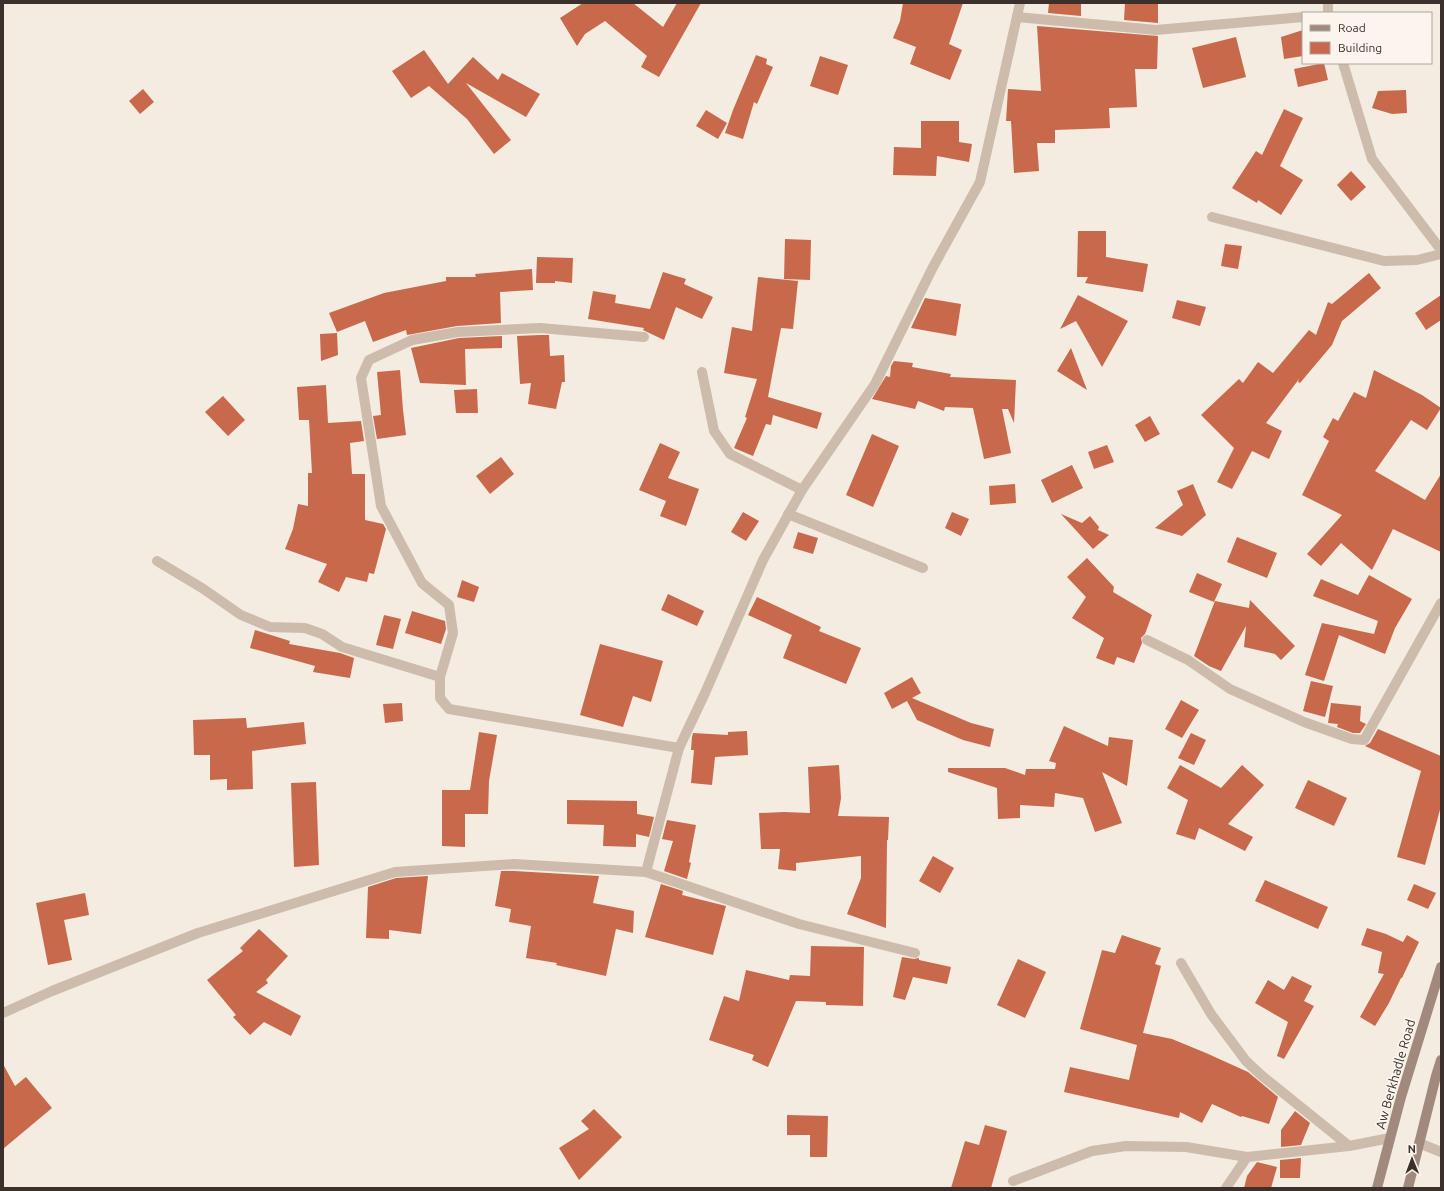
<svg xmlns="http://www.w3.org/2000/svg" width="1444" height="1191" font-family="Ubuntu,sans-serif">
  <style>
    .building { fill: #c8694b }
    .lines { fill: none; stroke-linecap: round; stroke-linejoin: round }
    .lane { stroke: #cdbbac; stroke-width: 10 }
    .street { stroke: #cdbbac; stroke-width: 10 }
    .secondary { stroke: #a18a7d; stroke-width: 10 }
    .labels { text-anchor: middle; stroke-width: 3.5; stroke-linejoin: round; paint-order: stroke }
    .street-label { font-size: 13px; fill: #3b302b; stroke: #fbf5ee }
  </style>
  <rect width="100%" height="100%" fill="#f4ebe1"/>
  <!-- building -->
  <g class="building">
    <polygon points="583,3 633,3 663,27 677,3 701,3 659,77 641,67 647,56 605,21 585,34 577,46 560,18"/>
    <polygon points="903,3 963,3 949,44 962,50 950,80 910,64 916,47 893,38 900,21"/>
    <polygon points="1049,3 1081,3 1081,16 1048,13"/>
    <polygon points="1125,3 1158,3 1158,23 1124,20"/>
    <polygon points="1037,26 1158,36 1157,69 1135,69 1137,107 1109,108 1110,128 1055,130 1055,143 1037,143 1039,171 1014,173 1011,121 1006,121 1008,89 1041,91"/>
    <polygon points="1303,30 1303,56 1284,59 1281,37"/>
    <polygon points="1236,37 1246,77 1203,88 1192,48"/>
    <polygon points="424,50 448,84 473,57 498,80 502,73 540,94 526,117 466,83 511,140 494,154 467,119 429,86 411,98 392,71"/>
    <polygon points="756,55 767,59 766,64 773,67 757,104 754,102 743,139 725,133 733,110"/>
    <polygon points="820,56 848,65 838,95 810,86"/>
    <polygon points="1324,63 1328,80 1298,87 1294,69"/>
    <polygon points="143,89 154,102 140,114 129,101"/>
    <polygon points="1406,90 1407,113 1392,114 1372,108 1378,91"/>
    <polygon points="1284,109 1303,118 1280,166 1303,180 1281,215 1258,200 1257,203 1232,188 1256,151 1262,155"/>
    <polygon points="706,110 727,123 718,139 696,126"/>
    <polygon points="921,121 959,121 959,142 972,144 969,162 937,156 936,176 893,175 894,147 921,148"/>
    <polygon points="1351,171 1366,187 1351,201 1337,185"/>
    <polygon points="1078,231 1106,231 1106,257 1148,264 1143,292 1085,283 1088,277 1077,277"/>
    <polygon points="785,239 811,240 810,280 784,279"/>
    <polygon points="1225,244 1242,246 1238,269 1221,266"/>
    <polygon points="537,257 573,258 572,283 555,281 555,283 536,283"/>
    <polygon points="532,269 533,290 500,292 501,323 457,326 407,335 406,330 373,342 365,321 337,332 329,313 384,293 446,281 446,277 476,277 475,274"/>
    <polygon points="663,272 686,279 684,284 713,297 702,319 676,307 664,340 643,330 644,328 588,319 593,291 616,295 615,303 650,309"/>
    <polygon points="1369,273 1381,288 1342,321 1332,345 1300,383 1298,382 1299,379 1266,423 1282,431 1269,459 1252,451 1232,489 1217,482 1234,448 1201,415 1239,379 1243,383 1258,362 1273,373 1309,330 1316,335 1328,302 1332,304"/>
    <polygon points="758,277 798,281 793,329 781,328 768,397 822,413 817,429 773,415 771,425 766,424 753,456 734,448 747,418 745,417 757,379 724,373 732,327 752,331"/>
    <polygon points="1078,295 1128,321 1102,367 1076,321 1060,329"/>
    <polygon points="1441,295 1441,320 1426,330 1415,313"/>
    <polygon points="925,298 961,304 956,336 911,328"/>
    <polygon points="1177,300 1206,307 1200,326 1172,318"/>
    <polygon points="337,333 338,355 321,361 320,334"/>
    <polygon points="540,335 549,335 550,356 564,355 565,382 562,382 556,409 528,404 531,383 520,384 517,336"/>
    <polygon points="502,336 502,348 465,349 466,385 420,383 411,348 459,338"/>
    <polygon points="1071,348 1087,390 1057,371"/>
    <polygon points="894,361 913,363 912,367 951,374 950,377 1016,380 1014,423 1008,409 1002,409 1011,453 984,459 973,408 945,407 944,411 918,401 915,409 872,399 886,376 890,377 891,366"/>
    <polygon points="400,370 403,410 406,435 377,439 373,416 381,415 377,372"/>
    <polygon points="1374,370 1422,395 1441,408 1427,430 1411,420 1375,471 1425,500 1441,474 1441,552 1393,529 1372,570 1341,543 1321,566 1307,554 1342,515 1302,495 1329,441 1323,437 1333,418 1338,421 1354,392 1366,398"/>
    <polygon points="326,385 328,423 361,421 364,441 350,443 352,474 365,474 365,520 383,524 386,529 374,574 369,573 367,582 346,577 339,592 318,582 327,564 285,549 293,529 298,504 308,506 308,473 312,473 309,420 299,420 297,387"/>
    <polygon points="477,389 478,413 456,413 454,390"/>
    <polygon points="223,396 245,420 228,436 205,412"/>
    <polygon points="1150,416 1160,434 1145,442 1135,425"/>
    <polygon points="872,434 899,446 873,507 846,495"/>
    <polygon points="660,443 680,452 668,478 699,489 686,526 660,516 666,501 639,490"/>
    <polygon points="1107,445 1114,462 1094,469 1088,452"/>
    <polygon points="501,457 514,474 490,494 476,476"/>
    <polygon points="1072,465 1083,488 1052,503 1041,480"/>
    <polygon points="1015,484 1016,503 990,505 989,486"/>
    <polygon points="1193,484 1206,515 1182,536 1155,528 1183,505 1177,491"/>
    <polygon points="743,512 759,521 746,541 731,532"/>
    <polygon points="952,512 969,519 961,536 945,528"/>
    <polygon points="1061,514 1082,523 1090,516 1099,527 1098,530 1109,535 1093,549"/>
    <polygon points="798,532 818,538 813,554 793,548"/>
    <polygon points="1237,537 1277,553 1267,578 1227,562"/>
    <polygon points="1087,558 1114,587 1113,592 1152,615 1145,634 1141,638 1142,643 1134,663 1117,657 1114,665 1096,658 1104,638 1072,618 1086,597 1067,577"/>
    <polygon points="1197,573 1222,584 1214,602 1189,592"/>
    <polygon points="1369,575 1412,599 1395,628 1385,654 1339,635 1324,681 1305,675 1322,623 1374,634 1378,621 1313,596 1321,579 1358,595"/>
    <polygon points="462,580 479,587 474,602 457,597"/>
    <polygon points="668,594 704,611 697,626 661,610"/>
    <polygon points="757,597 821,627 819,631 861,648 846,684 783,658 792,635 748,615"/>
    <polygon points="1250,600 1295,646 1281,660 1275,654 1244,647 1246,626 1221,671 1209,666 1194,656 1215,601 1249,608"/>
    <polygon points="412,611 445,621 446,629 441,644 405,633"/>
    <polygon points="384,615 401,619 393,649 376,645"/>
    <polygon points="255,630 290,641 289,644 340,653 354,658 350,678 313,672 315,666 250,648"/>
    <polygon points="600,644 663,661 651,702 633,696 623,727 580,715"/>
    <polygon points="912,677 921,693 912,698 971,723 994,729 990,747 963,740 917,720 907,701 892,709 884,693"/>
    <polygon points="1311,681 1333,686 1325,717 1303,711"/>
    <polygon points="1181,700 1199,710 1182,738 1165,729"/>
    <polygon points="402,703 403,721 385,723 383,704"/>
    <polygon points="1331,703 1361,706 1360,721 1366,724 1360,733 1353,733 1337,727 1338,724 1328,723"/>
    <polygon points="246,718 247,728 304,722 306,744 252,751 253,789 227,790 227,779 210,780 210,755 194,755 193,720"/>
    <polygon points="1064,726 1108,746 1109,737 1133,740 1127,786 1102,772 1122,823 1095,832 1083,798 1055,793 1054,807 1020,805 1020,818 998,819 997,788 948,772 948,768 1005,768 1025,775 1026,769 1055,769 1056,763 1049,761"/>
    <polygon points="1378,729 1441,756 1441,806 1425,865 1397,857 1421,771 1365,746 1370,743"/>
    <polygon points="747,731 748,755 715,757 712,785 691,783 694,750 691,750 692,737 693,733 728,735 728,732"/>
    <polygon points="479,732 497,735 489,781 488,814 465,814 465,847 442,846 442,790 470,790"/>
    <polygon points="1191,733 1206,740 1194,765 1178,758"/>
    <polygon points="839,765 841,798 838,816 889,817 888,840 887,840 886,928 847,914 861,878 861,856 796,863 796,871 778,869 780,849 761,849 759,813 784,812 810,813 808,767"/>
    <polygon points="1180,765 1221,788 1242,765 1264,785 1228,824 1253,837 1245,851 1199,828 1195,840 1176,834 1188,800 1167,788"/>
    <polygon points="1308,780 1347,798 1334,826 1295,808"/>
    <polygon points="316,782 319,865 294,867 291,783"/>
    <polygon points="567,800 637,801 637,814 654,817 649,837 636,834 636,847 603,846 604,825 567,824"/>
    <polygon points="667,820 696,825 689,862 691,863 687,879 664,871 673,841 662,839"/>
    <polygon points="933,856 954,868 940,893 919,881"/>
    <polygon points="501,871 514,871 599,876 593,903 634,911 633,933 616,929 606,976 556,965 557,963 526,958 531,926 509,922 511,909 495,906"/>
    <polygon points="428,876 421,934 389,930 389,939 366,938 368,887 396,878"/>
    <polygon points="1265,880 1328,907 1318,929 1255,901"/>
    <polygon points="661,884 683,891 682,895 726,906 713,955 645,937"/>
    <polygon points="1414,884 1436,893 1428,909 1407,900"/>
    <polygon points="85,893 89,915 64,920 72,960 48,965 36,903"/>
    <polygon points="1367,928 1386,934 1403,942 1407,935 1419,942 1402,978 1401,978 1389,1003 1375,1026 1360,1017 1384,974 1378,973 1382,952 1361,945"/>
    <polygon points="259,929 288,956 266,980 268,983 256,992 301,1016 291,1036 264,1022 250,1035 233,1017 236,1015 207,980 243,951 240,948"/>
    <polygon points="1122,935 1161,948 1155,964 1161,966 1143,1033 1172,1039 1206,1053 1248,1072 1278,1097 1269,1124 1242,1116 1241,1117 1212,1104 1202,1123 1180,1112 1179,1118 1064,1092 1070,1067 1129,1080 1137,1045 1080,1029 1102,950 1115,953"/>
    <polygon points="811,946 864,947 863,1006 826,1005 826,1002 796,1001 768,1067 752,1060 754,1055 709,1040 724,996 739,1001 746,970 789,980 790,975 810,976"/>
    <polygon points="902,957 914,959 919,958 919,960 951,967 947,984 913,977 905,1000 893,997"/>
    <polygon points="1018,959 1046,972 1025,1018 997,1005"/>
    <polygon points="1292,976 1312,986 1304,1001 1314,1006 1284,1059 1277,1056 1288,1022 1255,1003 1268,980 1284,990"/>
    <polygon points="3,1064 15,1086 26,1077 52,1108 3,1149"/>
    <polygon points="594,1109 622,1137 579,1180 559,1148 589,1129 581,1121"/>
    <polygon points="1295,1111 1310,1123 1301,1145 1281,1147 1281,1130"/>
    <polygon points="787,1115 828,1116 827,1157 810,1157 810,1135 787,1135"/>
    <polygon points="985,1125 1007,1131 991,1188 951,1188 965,1141 979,1145"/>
    <polygon points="1301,1158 1300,1178 1280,1178 1280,1160"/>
    <polygon points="1257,1162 1277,1167 1271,1188 1244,1188 1247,1176"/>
  </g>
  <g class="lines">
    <!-- lane -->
    <g class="lane">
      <polyline points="702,372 714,431 730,454 802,490"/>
      <polyline points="788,514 923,568"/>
    </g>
    <!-- street -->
    <g class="street">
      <polyline points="1328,3 1328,13"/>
      <polyline points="1017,17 1156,30 1303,17"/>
      <polyline points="1343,63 1372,159 1441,250"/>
      <polyline points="1212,217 1384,261 1417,260 1441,254"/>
      <polyline points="157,561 202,588 241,615 270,627 305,628 322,634 342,647 440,677 440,698 449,709 679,748 705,693 763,560 802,490 875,384 933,267 980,182 1020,3"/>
      <polyline points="1147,640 1188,660 1230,689 1304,722 1352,739 1364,740 1441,603"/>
      <polyline points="440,677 453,633 449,605 422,583 381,506 361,378 369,360 412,340 458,332 540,328 644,337"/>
      <polyline points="646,872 679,748"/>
      <polyline points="1181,963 1211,1014 1246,1061 1261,1075 1349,1146"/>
      <polyline points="3,1013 52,991 198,933 395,872 514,864 646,872 799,924 915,953"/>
      <polyline points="1419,1143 1441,1152"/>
      <polyline points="1013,1181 1092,1151 1126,1146 1186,1147 1247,1157"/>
      <polyline points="1226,1188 1247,1157 1349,1146 1390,1138"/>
    </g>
    <!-- secondary -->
    <g class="secondary">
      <polyline points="1377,1188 1401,1097 1441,967"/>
      <polyline points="1408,1188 1436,1076 1441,1060"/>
    </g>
  </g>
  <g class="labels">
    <!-- street labels -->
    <g class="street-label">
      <text transform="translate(1395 1074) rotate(-74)" y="5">Aw Berkhadle Road</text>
    </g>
  </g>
  <!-- border -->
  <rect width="1444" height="1191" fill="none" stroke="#3b302b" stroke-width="8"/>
  <!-- legend -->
  <rect x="1302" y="12" width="130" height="52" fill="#fbf5ee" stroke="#aea6a0"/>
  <rect x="1310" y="25" width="20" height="6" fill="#a18a7d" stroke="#aea6a0"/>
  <text x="1338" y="32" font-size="12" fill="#3b302b">Road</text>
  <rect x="1310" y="42" width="20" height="12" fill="#c8694b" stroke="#aea6a0"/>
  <text x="1338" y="52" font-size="12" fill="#3b302b">Building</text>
  <!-- north arrow -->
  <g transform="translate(1412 1159) rotate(359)" stroke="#fbf5ee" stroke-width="3" paint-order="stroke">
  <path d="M0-3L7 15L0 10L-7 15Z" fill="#3b302b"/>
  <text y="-6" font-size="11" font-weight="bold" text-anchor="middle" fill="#3b302b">N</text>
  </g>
</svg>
